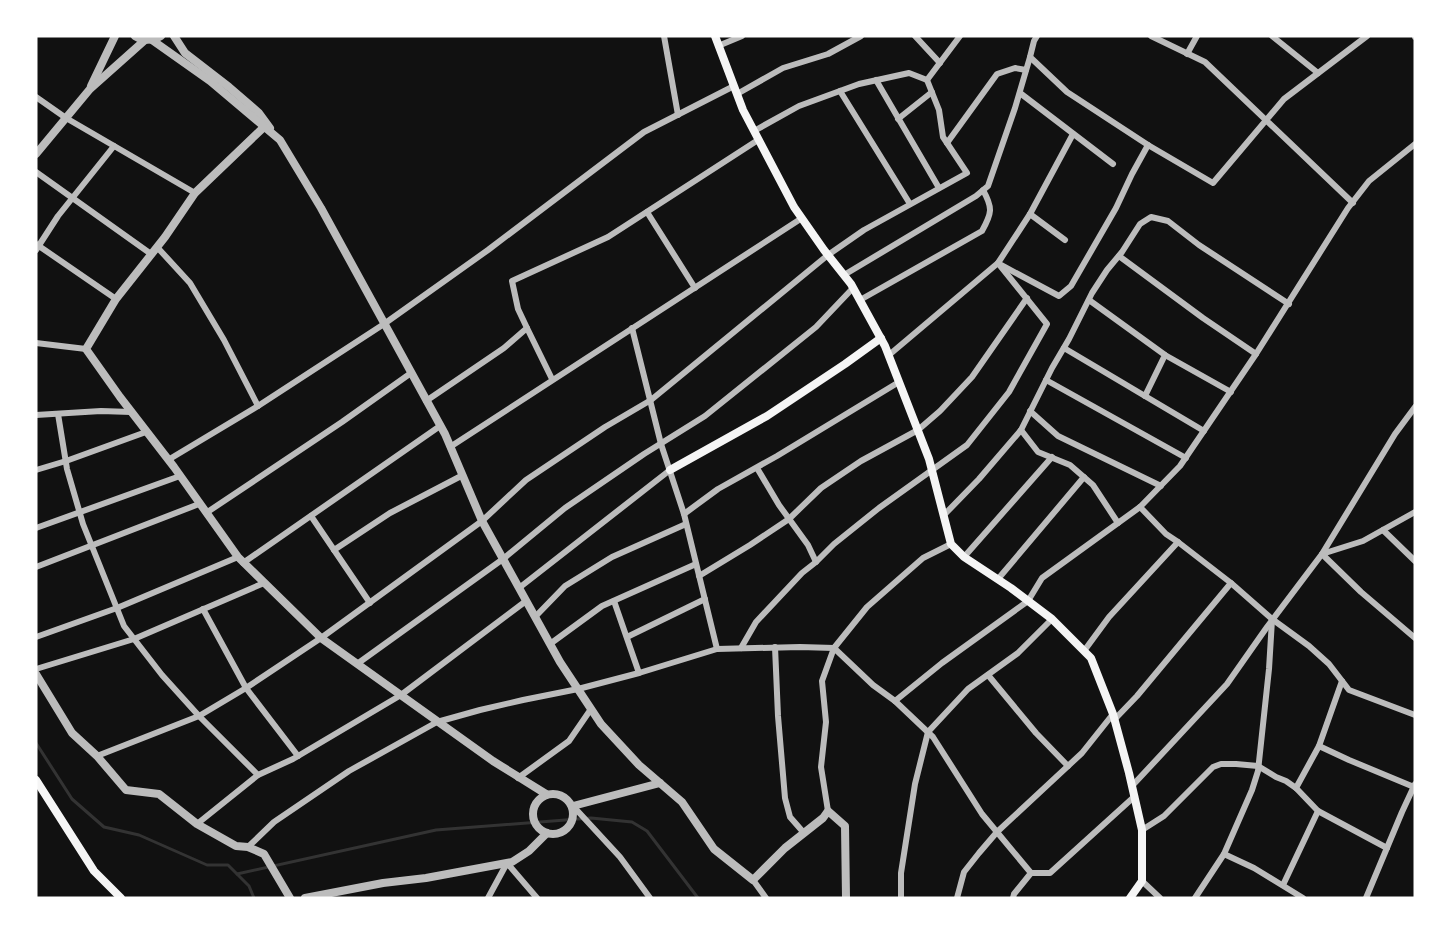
<svg xmlns="http://www.w3.org/2000/svg" width="1451" height="934" font-family="Commissioner,sans-serif">
  <style>
    .lines { fill: none; stroke-linecap: round; stroke-linejoin: round }
    .stream { stroke: #333; stroke-width: 3 }
    .minor { stroke: #bcbcbc; stroke-width: 6 }
    .tertiary { stroke: #bcbcbc; stroke-width: 8 }
    .secondary { stroke: #f5f5f5; stroke-width: 8 }
  </style>
  <rect width="100%" height="100%" fill="#111"/>
  <g class="lines">
    <!-- stream -->
    <g class="stream">
      <polyline points="36,743 72,799 104,827 139,835 207,865 228,865 249,886 254,898"/>
      <polyline points="237,874 436,830 591,818 632,822 647,831 698,898"/>
    </g>
    <!-- minor -->
    <g class="minor">
      <polyline points="664,36 678,115"/>
      <polyline points="915,36 940,63"/>
      <polyline points="1037,36 1034,41 1030,57 1067,92 1148,145 1213,183 1284,99 1367,36"/>
      <polyline points="1151,36 1205,62 1353,203"/>
      <polyline points="1272,36 1318,73"/>
      <polyline points="1415,36 1415,37"/>
      <polyline points="718,46 742,36"/>
      <polyline points="1187,54 1197,36"/>
      <polyline points="876,80 939,188"/>
      <polyline points="840,91 910,204"/>
      <polyline points="1020,93 1113,164"/>
      <polyline points="737,94 783,68 828,54 861,36"/>
      <polyline points="36,97 66,118 195,193"/>
      <polyline points="898,119 932,92"/>
      <polyline points="754,131 799,106 859,84 909,73 927,80 960,36"/>
      <polyline points="947,143 997,74 1015,68 1026,70"/>
      <polyline points="36,172 151,254"/>
      <polyline points="647,212 695,288"/>
      <polyline points="1030,214 1065,240"/>
      <polyline points="36,244 116,299"/>
      <polyline points="157,247 190,283 224,340 258,406"/>
      <polyline points="36,250 58,216 114,146"/>
      <polyline points="1119,256 1203,318 1256,354"/>
      <polyline points="1001,265 1059,296 1071,286 1116,208 1132,174 1148,145"/>
      <polyline points="844,275 976,196 988,186 1015,108 1030,57"/>
      <path d="M860,300l122,-69c10,-18 11,-23 1,-41"/>
      <polyline points="1089,300 1165,355 1145,396"/>
      <polyline points="527,328 552,379"/>
      <polyline points="632,328 661,444 684,514 717,649"/>
      <polyline points="36,343 86,349"/>
      <polyline points="1064,348 1204,431"/>
      <polyline points="889,355 998,263 1030,214 1073,134"/>
      <polyline points="1165,355 1231,392"/>
      <polyline points="1046,380 1186,458"/>
      <polyline points="426,401 504,348 527,328 518,309 512,281 608,237 758,140"/>
      <polyline points="1030,411 1058,436 1161,486"/>
      <polyline points="58,414 67,469 83,524 124,626 162,675 199,716 258,775"/>
      <polyline points="36,415 101,411 131,412"/>
      <polyline points="1021,430 1038,452 1070,465 1093,485 1118,523"/>
      <polyline points="450,447 802,218"/>
      <polyline points="168,460 258,406 384,324 488,250 644,132 734,86"/>
      <polyline points="757,468 779,505 808,545 816,562"/>
      <polyline points="36,470 66,461 146,432"/>
      <polyline points="1140,507 1166,534 1178,542 1231,583 1272,619 1309,646 1329,664 1349,690 1415,715"/>
      <polyline points="1415,512 1363,541 1322,554 1361,592 1415,638"/>
      <polyline points="206,513 342,422 411,373"/>
      <polyline points="684,514 718,489 777,456 899,382"/>
      <polyline points="944,515 979,479 1021,430 1052,368 1069,339 1092,293 1107,270 1122,252 1140,224 1151,217 1168,221 1199,245 1289,304"/>
      <polyline points="311,516 370,603"/>
      <polyline points="36,528 180,476"/>
      <polyline points="1383,530 1415,561"/>
      <polyline points="334,550 390,513 463,475"/>
      <polyline points="964,557 1052,457"/>
      <polyline points="243,563 440,426"/>
      <polyline points="36,567 199,504"/>
      <polyline points="699,576 750,545 789,519 821,488 861,461 918,430 940,411 972,377 1027,298"/>
      <polyline points="998,579 1084,477"/>
      <polyline points="519,588 670,470"/>
      <polyline points="614,601 639,673"/>
      <polyline points="203,609 246,688 298,756"/>
      <polyline points="535,617 565,586 612,557 686,524"/>
      <polyline points="36,637 117,608 238,557"/>
      <polyline points="627,637 705,599"/>
      <polyline points="550,644 602,606 696,564"/>
      <polyline points="775,647 778,716 785,798 790,817 804,833"/>
      <polyline points="741,648 756,622 802,573 816,562 834,544 879,508 967,445 1009,392 1047,324 998,263"/>
      <polyline points="1084,651 1109,617 1178,542"/>
      <polyline points="357,664 503,559 565,508 644,454 705,416 816,327 853,288"/>
      <polyline points="36,669 134,639 264,583"/>
      <polyline points="988,675 1036,733 1068,766"/>
      <polyline points="895,701 942,663 1028,601 1042,578 1140,507 1180,466 1256,354 1348,208 1369,181 1415,144"/>
      <polyline points="1114,720 1137,696 1231,583"/>
      <polyline points="1319,746 1349,760 1414,787"/>
      <polyline points="97,756 199,716 246,688 321,638 482,521 526,480 605,427 651,400 828,255 864,230 967,173 943,137 939,110 927,80"/>
      <polyline points="518,778 569,741 591,709"/>
      <polyline points="1132,786 1227,684 1267,627 1322,554 1395,434 1415,407"/>
      <polyline points="1296,788 1319,746 1342,681"/>
      <polyline points="573,806 620,857 650,898"/>
      <polyline points="828,811 821,767 826,722 822,681 834,648 873,685 895,701 933,737 982,814 1031,873 1014,894 1013,898"/>
      <polyline points="197,824 258,775 293,759 401,695 526,601"/>
      <polyline points="1142,830 1164,816 1213,767 1221,764 1236,764 1258,766 1276,777 1286,781 1296,788 1318,811 1387,848"/>
      <polyline points="248,847 274,822 349,771 437,722 480,710 523,700 578,689 639,673 717,649 800,647 834,648 867,607 923,558 951,544"/>
      <polyline points="1224,854 1254,868 1303,898"/>
      <polyline points="1031,873 1050,873 1135,796"/>
      <polyline points="753,880 766,898"/>
      <polyline points="1142,881 1160,898"/>
      <polyline points="1283,885 1318,811"/>
      <polyline points="488,898 507,863 537,898"/>
      <polyline points="901,898 901,873 915,784 928,732 968,689 1018,653 1052,619"/>
      <polyline points="957,898 964,872 979,853 997,832 1082,753 1113,714"/>
      <polyline points="1195,898 1224,854 1252,790 1258,771 1269,669 1272,620"/>
      <polyline points="1366,898 1402,812 1415,784"/>
    </g>
    <!-- tertiary -->
    <g class="tertiary">
      <path d="M135,36c8,5 17,5 26,0"/>
      <polyline points="174,36 185,53 229,87 259,113 270,128"/>
      <polyline points="152,40 210,81 280,140 321,208 445,434 482,521 560,662 601,724 639,765 682,802 714,849 753,880 785,848 823,818 828,811 845,826 846,898"/>
      <polyline points="91,86 115,36"/>
      <polyline points="264,127 195,193 165,237 116,299 86,349 120,397 174,467 238,557 321,638 493,761 546,794"/>
      <polyline points="36,154 90,89 145,40"/>
      <polyline points="36,674 72,733 97,756 126,790 159,794 197,824 236,846 248,847 264,854 290,898"/>
      <circle cx="553" cy="814" r="20"/>
      <polyline points="573,806 660,783"/>
      <polyline points="305,898 383,883 426,878 512,862 529,851 547,833"/>
    </g>
    <!-- secondary -->
    <g class="secondary">
      <polyline points="715,36 743,110 794,207 824,250 851,284 885,346 929,459 951,544 964,557 1011,588 1052,619 1091,658 1113,714 1129,773 1142,830 1142,881 1130,898"/>
      <polyline points="670,470 767,416 845,364 881,338"/>
      <polyline points="36,780 94,871 121,898"/>
    </g>
  </g>
  <!-- border -->
  <rect width="1451" height="934" fill="none" stroke="#ffffff" stroke-width="75"/>
</svg>
